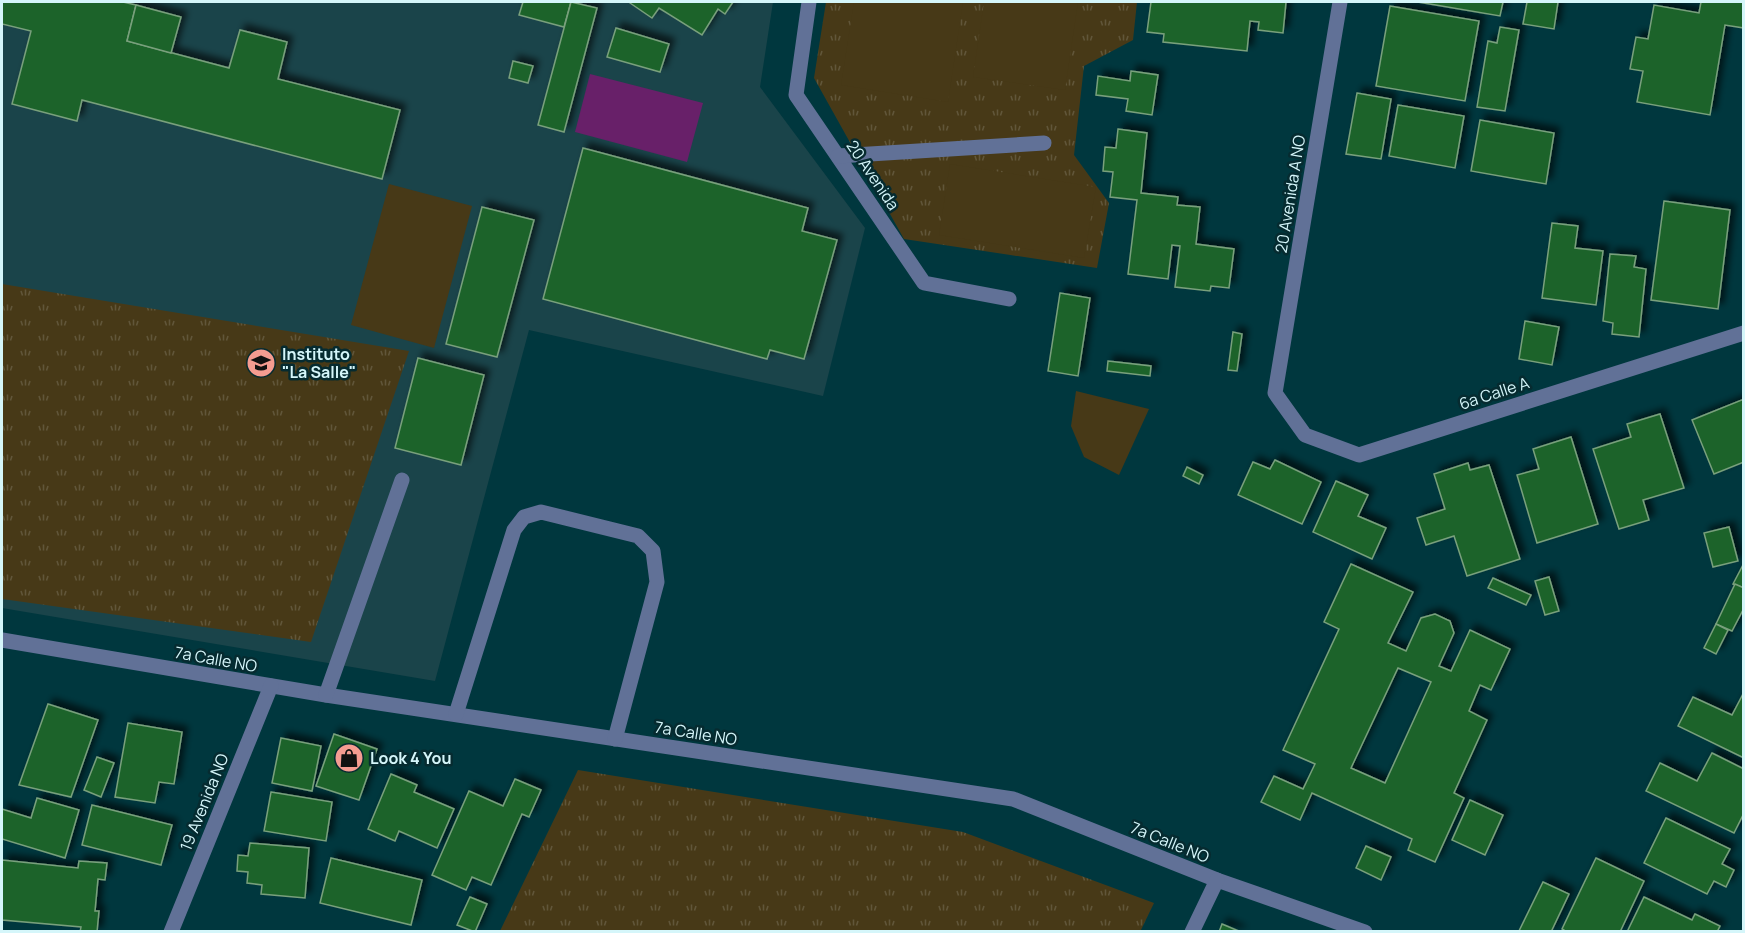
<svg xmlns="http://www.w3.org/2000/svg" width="1745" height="933" font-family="Manrope,sans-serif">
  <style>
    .built { fill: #1a444a }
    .park { fill: url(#park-tufts) }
    .pitch { fill: #473917 }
    .water { fill: #682069 }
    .building { fill: #1d632c; stroke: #79a07c; stroke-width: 1.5; fill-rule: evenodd; filter: url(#shadow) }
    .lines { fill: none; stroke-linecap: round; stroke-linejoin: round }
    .minor { stroke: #617197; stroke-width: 15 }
    .labels { text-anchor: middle; stroke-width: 5; stroke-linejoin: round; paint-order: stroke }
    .street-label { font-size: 16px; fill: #d5f6fa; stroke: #062b30 }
    .poi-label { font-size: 16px; font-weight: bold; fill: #d5f6fa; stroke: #062b30; text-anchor: start }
  </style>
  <defs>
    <pattern id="park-tufts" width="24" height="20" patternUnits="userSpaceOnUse" patternTransform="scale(1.5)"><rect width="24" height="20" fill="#473917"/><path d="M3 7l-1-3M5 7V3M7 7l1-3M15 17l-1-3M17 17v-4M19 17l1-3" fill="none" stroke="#61563a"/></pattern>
    <filter id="shadow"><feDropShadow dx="5.5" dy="-5.5" stdDeviation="3" flood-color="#0009"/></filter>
  </defs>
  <rect width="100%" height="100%" fill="#00373e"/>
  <!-- built -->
  <polygon class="built" points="2,2 773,2 760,87 865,228 823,396 529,330 435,681 2,608"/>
  <!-- park -->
  <g class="park">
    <polygon points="826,2 1137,2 1133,40 1084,66 1074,155 1109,203 1097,268 904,239 814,78"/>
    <polygon points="2,284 409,351 311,642 2,599"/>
    <polygon points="578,770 963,832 1154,903 1140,932 500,931"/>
  </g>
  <!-- pitch -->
  <g class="pitch">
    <polygon points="854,2 963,2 948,102 841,85"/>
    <polygon points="984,2 1078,2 1065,90 973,77"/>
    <polygon points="950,164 1096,187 1084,258 939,235"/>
    <polygon points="389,184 472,206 434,348 351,325"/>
    <polygon points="1076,391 1149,409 1119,475 1084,457 1071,426"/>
  </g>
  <!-- water -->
  <polygon class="water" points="590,74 703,103 687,162 575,132"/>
  <!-- building -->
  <g class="building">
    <polygon points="2,2 123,2 136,5 127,41 229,68 240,30 287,42 278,79 400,110 382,179 82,100 77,121 12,104 31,31 2,24"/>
    <polygon points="523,2 571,2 564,27 519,15"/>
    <polygon points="571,2 597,8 564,132 538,125"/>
    <polygon points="631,2 733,2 725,14 718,9 702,35 659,8 652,18 630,3"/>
    <polygon points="1151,2 1286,2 1283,33 1258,30 1259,22 1250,21 1247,51 1163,42 1164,34 1147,32"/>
    <polygon points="1418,2 1503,2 1500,16"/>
    <polygon points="1527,2 1558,2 1554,29 1523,24"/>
    <polygon points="1701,2 1744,2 1744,28 1725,25 1710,115 1637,102 1643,71 1630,69 1636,37 1648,39 1654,5 1699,13"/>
    <polygon points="136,5 181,17 171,53 127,41"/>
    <polygon points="1390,6 1479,21 1465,101 1376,86"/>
    <polygon points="1500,27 1519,30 1505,111 1477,107 1488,41 1497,43"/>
    <polygon points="616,28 669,44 660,72 607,57"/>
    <polygon points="513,61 533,66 528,83 509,78"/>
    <polygon points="1131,71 1158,75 1152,115 1126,111 1128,99 1096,95 1098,76 1130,81"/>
    <polygon points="1357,93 1391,99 1381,159 1346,154"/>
    <polygon points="1398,105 1464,116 1455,168 1389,156"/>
    <polygon points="1480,120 1554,133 1546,184 1471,171"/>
    <polygon points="1118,129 1147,133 1141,193 1178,197 1177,205 1200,207 1196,244 1234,249 1229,288 1211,286 1210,291 1175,287 1180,246 1172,245 1168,279 1128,274 1137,200 1110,197 1113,172 1103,171 1105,147 1116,148"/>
    <polygon points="583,148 808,208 802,231 837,240 804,359 770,350 767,359 543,299"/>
    <polygon points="1664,201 1730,210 1718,309 1651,300"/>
    <polygon points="482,207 534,220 497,357 446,344"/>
    <polygon points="1552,223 1578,226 1575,248 1603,251 1596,305 1542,298"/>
    <polygon points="1610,254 1636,256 1634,267 1646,269 1639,337 1612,334 1613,323 1603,321"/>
    <polygon points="1060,293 1090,298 1078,376 1048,371"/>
    <polygon points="1525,321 1559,327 1552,365 1519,359"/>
    <polygon points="1233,332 1242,334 1237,371 1228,370"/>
    <polygon points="418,358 484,375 461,465 395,448"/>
    <polygon points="1108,361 1151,366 1150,376 1107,371"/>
    <polygon points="1744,399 1744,462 1714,474 1692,420"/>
    <polygon points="1660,414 1684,488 1643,500 1649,520 1619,529 1593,449 1631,437 1627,424"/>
    <polygon points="1571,437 1598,524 1537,543 1517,475 1539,469 1533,449"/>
    <polygon points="1275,460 1321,482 1302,524 1238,495 1253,462 1270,469"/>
    <polygon points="1468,463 1470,470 1489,465 1520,559 1467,576 1454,536 1426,545 1417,518 1445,509 1434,474"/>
    <polygon points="1187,467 1203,475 1199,484 1183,476"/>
    <polygon points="1336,481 1368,495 1358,516 1386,528 1372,559 1313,532"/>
    <polygon points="1729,527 1738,561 1713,567 1704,533"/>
    <polygon points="1744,563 1744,588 1733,584"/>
    <path d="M1351,564l62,28 -25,51 18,8 15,-33 14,-4 15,7 4,12 -15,33 12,5 19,-41 40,19 -19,41 -11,-5 -11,26 18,9 -33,73 10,5 -29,64 -27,-12 4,-11 -100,-46 -12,27 -39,-18 13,-26 29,13 12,-25 -32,-14 56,-121 -15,-7zM1398,668l33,14 -46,101 -34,-15z"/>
    <polygon points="1549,577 1559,611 1545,615 1535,581"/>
    <polygon points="1493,578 1531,595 1526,605 1488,588"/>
    <polygon points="1735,584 1744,588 1744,608 1732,631 1716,624"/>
    <polygon points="1716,624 1728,630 1716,654 1704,648"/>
    <polygon points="1744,692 1744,758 1678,726 1693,697 1732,715"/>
    <polygon points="48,704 98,720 71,797 19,785"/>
    <polygon points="128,723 182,732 174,784 159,782 155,803 115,797"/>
    <polygon points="334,734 377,749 359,800 316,786"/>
    <polygon points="281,738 321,746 312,791 272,783"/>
    <polygon points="1712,753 1744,769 1744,813 1734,833 1646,791 1660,763 1697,781"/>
    <polygon points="97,757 114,763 101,797 84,790"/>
    <polygon points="391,774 417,785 414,792 454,809 437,848 399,831 395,841 368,829"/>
    <polygon points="515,779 541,790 529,817 522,814 491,885 472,877 466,890 432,875 469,791 503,806"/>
    <polygon points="271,792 332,802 326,841 264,831"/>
    <polygon points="37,798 79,810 65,858 2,839 2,809 31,818"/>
    <polygon points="1470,800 1503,815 1485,855 1452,840"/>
    <polygon points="92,805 172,825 161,865 82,845"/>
    <polygon points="1666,818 1730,849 1722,864 1734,870 1726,887 1714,881 1707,894 1644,863"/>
    <polygon points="250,843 309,848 305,898 261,894 262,885 247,883 248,872 237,871 238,855 248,856"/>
    <polygon points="1366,846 1391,857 1381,880 1356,868"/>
    <polygon points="331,858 422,880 411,925 320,903"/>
    <polygon points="1596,858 1644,881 1620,932 1567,932 1562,929"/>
    <polygon points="2,860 78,868 79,861 107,863 105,880 98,879 95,911 99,911 97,932 80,932 81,927 2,920"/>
    <polygon points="1543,882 1569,894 1551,932 1521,932 1519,931"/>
    <polygon points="470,897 487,904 475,932 457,925"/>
    <polygon points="1644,897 1692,920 1695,914 1720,926 1717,932 1627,932"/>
    <polygon points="1222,924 1241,932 1219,932"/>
  </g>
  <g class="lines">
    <!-- minor -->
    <g class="minor">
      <polyline points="809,2 796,95 924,283 1009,299"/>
      <polyline points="1340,2 1275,393 1305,435 1359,455 1744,333"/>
      <polyline points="838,156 1044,143"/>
      <polyline points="2,640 326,695 1013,799 1217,880 1365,932"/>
      <polyline points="326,695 402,480"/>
      <polyline points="456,714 514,530 524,517 541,512 638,536 653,551 657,582 615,739"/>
      <polyline points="171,932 271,686"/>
      <polyline points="1192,932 1217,880"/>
    </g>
  </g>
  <!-- icons -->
  <defs>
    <g id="school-disc" transform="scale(1.5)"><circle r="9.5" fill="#f59c91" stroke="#062b30"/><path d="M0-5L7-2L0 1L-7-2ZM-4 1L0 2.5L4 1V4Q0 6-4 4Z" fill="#111"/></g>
    <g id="shop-disc" transform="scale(1.5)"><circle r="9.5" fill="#f59c91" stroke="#062b30"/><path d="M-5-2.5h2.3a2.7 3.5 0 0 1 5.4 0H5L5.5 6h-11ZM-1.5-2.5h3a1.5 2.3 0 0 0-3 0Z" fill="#111"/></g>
  </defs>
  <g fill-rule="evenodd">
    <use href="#school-disc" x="261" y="363"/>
    <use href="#shop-disc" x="349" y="758"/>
  </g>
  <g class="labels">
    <!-- street labels -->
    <g class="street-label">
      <text transform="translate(873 175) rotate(56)" y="6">20 Avenida</text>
      <text transform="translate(1290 194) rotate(-81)" y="6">20 Avenida A NO</text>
      <text transform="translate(1494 393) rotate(-18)" y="6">6a Calle A</text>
      <text transform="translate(216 659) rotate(10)" y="6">7a Calle NO</text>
      <text transform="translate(696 733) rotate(9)" y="6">7a Calle NO</text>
      <text transform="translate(204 802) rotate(-68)" y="6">19 Avenida NO</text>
      <text transform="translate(1170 842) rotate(22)" y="6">7a Calle NO</text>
    </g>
    <!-- poi labels -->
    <g class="poi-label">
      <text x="282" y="360">Instituto<tspan x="282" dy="18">"La Salle"</tspan></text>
      <text x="370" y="764">Look 4 You</text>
    </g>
  </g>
  <!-- border -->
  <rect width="1745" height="933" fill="none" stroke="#d5f6fa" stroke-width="6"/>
</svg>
